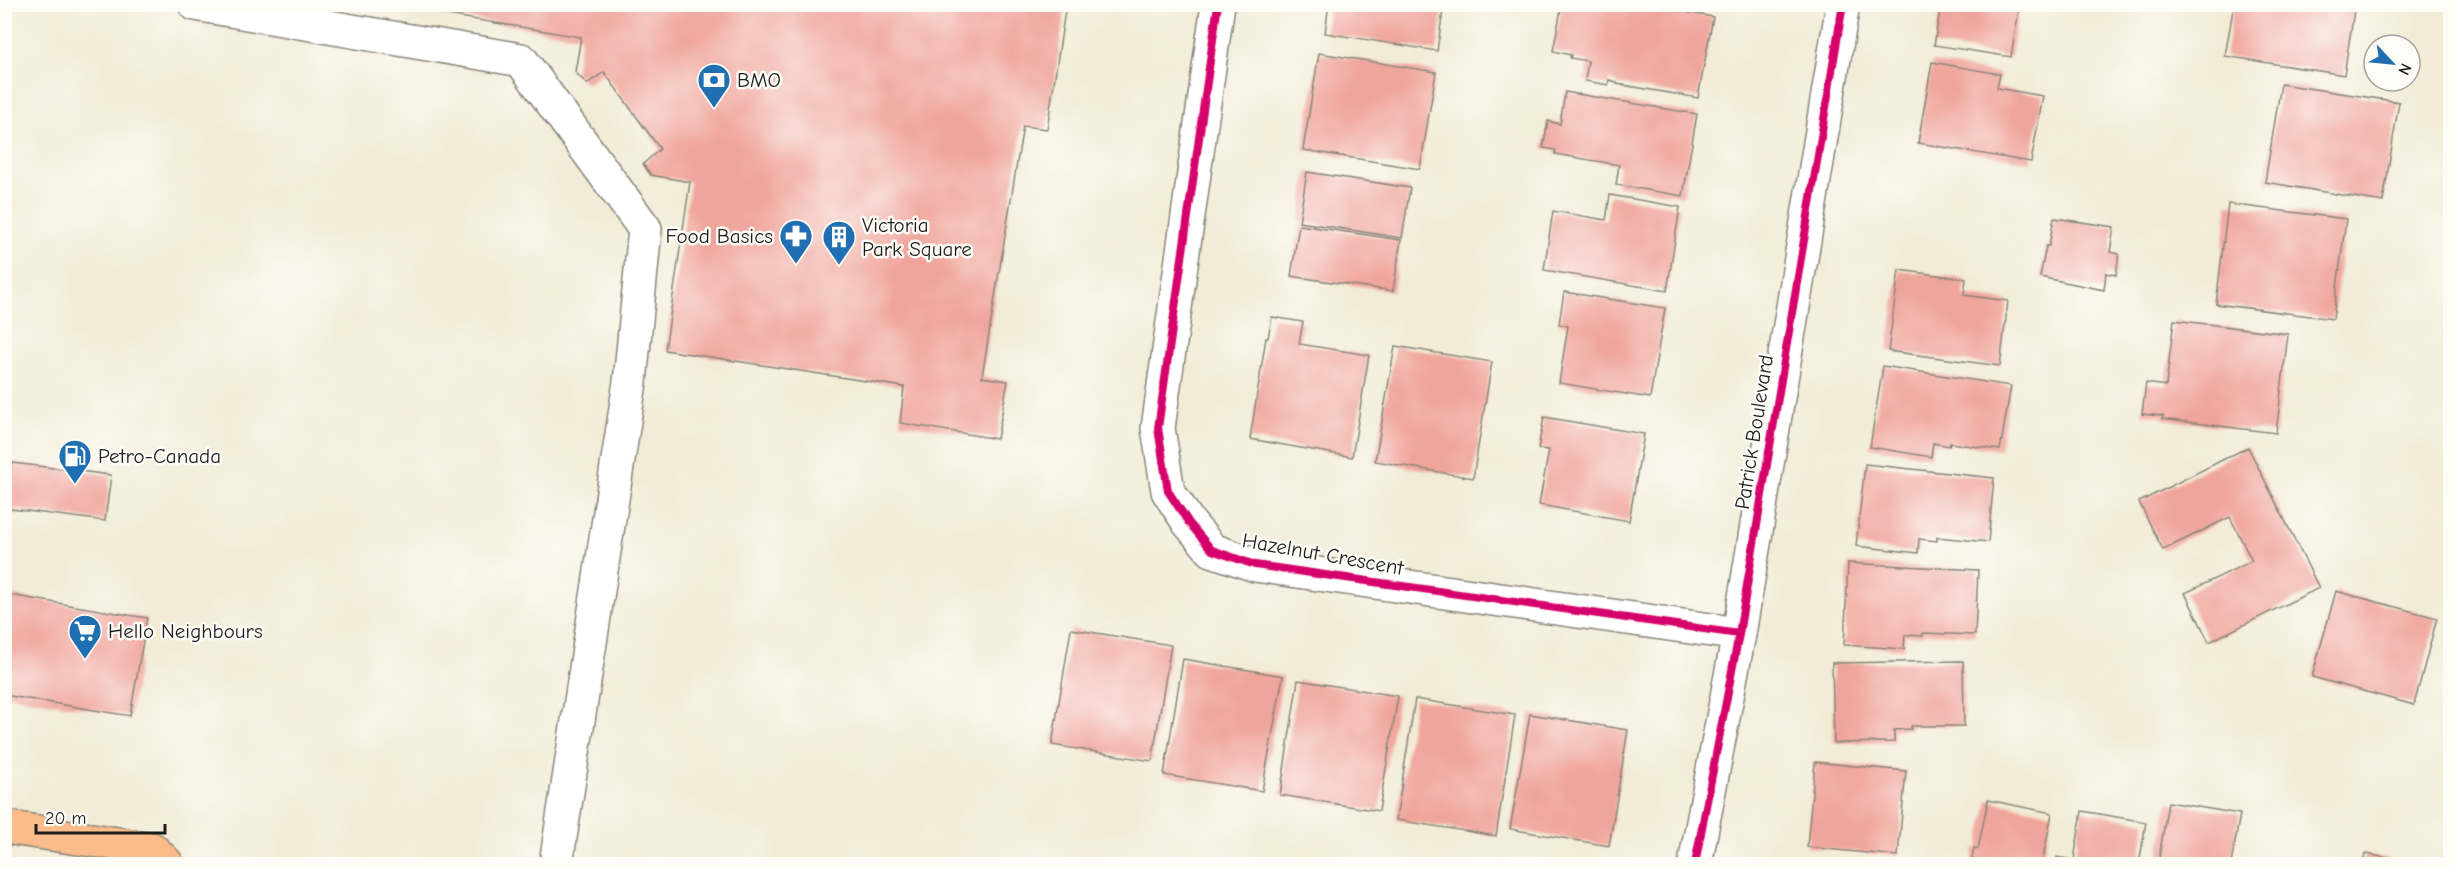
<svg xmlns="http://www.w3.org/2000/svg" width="2455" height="869" font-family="'Comic Neue',sans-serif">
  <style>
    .building { fill: #f0a59c }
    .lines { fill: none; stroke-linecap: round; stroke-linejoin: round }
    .minor-casing { stroke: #878479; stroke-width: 36 }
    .major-casing { stroke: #878479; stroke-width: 36 }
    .minor { stroke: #fff; stroke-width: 33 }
    .major { stroke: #f9bc8a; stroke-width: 33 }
    .cycleway-casing { stroke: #fdfcf7; stroke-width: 11 }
    .cycleway { stroke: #d6006c; stroke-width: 8 }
    .labels { text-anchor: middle; stroke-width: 5; stroke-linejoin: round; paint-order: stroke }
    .poi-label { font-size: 21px; fill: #1c1c1c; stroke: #fdfcf7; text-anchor: start }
    .street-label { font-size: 21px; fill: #1c1c1c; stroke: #fdfcf7 }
  </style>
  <rect width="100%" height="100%" fill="#fdfcf7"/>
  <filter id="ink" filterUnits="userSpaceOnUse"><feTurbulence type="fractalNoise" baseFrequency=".0167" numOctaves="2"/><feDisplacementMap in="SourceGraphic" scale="12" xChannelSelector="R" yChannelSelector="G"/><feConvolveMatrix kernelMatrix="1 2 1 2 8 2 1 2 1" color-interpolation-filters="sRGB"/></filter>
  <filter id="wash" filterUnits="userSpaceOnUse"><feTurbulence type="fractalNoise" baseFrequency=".008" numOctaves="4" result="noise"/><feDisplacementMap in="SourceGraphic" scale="24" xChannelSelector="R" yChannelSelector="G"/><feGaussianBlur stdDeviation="1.35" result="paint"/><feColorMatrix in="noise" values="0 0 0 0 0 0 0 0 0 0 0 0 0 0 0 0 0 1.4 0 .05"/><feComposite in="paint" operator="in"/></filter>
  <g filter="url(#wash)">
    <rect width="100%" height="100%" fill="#f2ecd6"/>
    <g id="blocks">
      <!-- building -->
      <g class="building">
        <polygon points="443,4 1066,4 1047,129 1023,126 982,377 1008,381 997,439 900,423 904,387 665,350 690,182 651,175 643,164 660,149 604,72 587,84 575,72 581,37 441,14"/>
        <polygon points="1329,4 1444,4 1437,51 1325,33"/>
        <polygon points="1562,4 1642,4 1713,17 1698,98 1617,84 1617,82 1609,80 1608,85 1585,81 1588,61 1570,58 1571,55 1553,51"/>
        <polygon points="1941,4 2020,4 2011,57 1934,45"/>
        <polygon points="2234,4 2355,4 2344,75 2225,56"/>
        <polygon points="1319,53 1436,72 1420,169 1303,150"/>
        <polygon points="1932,62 2000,74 1997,88 2043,96 2031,162 1918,143"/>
        <polygon points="2281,84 2399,102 2383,202 2265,182"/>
        <polygon points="1565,92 1697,114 1683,196 1616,185 1619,165 1555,154 1556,150 1543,148 1548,121 1560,124"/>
        <polygon points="1307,172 1410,188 1402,238 1299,222"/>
        <polygon points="1610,195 1680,207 1667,291 1544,270 1553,211 1606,220"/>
        <polygon points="2228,204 2346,219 2333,319 2216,304"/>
        <polygon points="2054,218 2114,227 2110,252 2119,254 2116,275 2106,273 2104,290 2040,277 2046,246 2049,246"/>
        <polygon points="1299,225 1401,240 1393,291 1291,276"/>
        <polygon points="1899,270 1966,279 1964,295 2008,301 2000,366 1888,351"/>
        <polygon points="1564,292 1665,308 1650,398 1559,383 1568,326 1559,324"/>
        <polygon points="1272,317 1303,322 1299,344 1369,355 1352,457 1250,439 1266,338 1268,338"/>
        <polygon points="2174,320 2288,334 2276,433 2162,419 2163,416 2142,414 2146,383 2166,386"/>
        <polygon points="1395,346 1492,362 1473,478 1375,461"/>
        <polygon points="1883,366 2011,386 2000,450 1950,443 1949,446 1933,443 1931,457 1870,447"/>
        <polygon points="1544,417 1644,434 1629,521 1539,505 1549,450 1538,449"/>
        <polygon points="2248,447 2319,588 2209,642 2185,593 2252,561 2230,517 2163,550 2139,502"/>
        <polygon points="5,462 111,475 105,521 4,508"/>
        <polygon points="1865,464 1994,478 1988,542 1937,537 1937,541 1919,539 1918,553 1856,546"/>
        <polygon points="1848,563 1978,570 1975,635 1923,633 1923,636 1905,635 1904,649 1844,645"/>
        <polygon points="2336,591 2437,618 2414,705 2312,677"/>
        <polygon points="4,594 147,618 130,716 4,695"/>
        <polygon points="1071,629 1171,645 1152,761 1052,745"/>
        <polygon points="1183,659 1283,676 1262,791 1164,775"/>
        <polygon points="1963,661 1964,726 1911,726 1911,729 1894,730 1894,742 1834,743 1832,663"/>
        <polygon points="2449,677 2450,677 2450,710 2445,710"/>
        <polygon points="1298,680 1398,696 1379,811 1280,795"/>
        <polygon points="1415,699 1515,715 1496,836 1396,820"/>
        <polygon points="1530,714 1628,730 1609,846 1510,829"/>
        <polygon points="1815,762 1906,771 1898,856 1807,847"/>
        <polygon points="1988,800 2052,813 2042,864 1971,864 1974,848 1978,849"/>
        <polygon points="2168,802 2240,814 2231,864 2158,864"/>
        <polygon points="2082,811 2146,822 2139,864 2056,864 2057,857 2074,860"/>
        <polygon points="2365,854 2418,863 2418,864 2363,864"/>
        <polygon points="2271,859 2299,863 2299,864 2270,864"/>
      </g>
    </g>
  </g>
  <g filter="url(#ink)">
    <use href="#blocks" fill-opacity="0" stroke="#878479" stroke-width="1.5"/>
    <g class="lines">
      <!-- minor casing -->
      <g class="minor-casing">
        <g id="minor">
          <polyline points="195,4 521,60 645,229 630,382 556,864"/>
          <polyline points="1218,4 1158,428 1168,491 1189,523 1212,550 1255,565 1739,634"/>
          <polyline points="1695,864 1739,634 1843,4"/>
        </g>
      </g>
      <!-- major casing -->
      <g class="major-casing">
        <polyline id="major" points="4,827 152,849 167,864"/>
      </g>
      <!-- minor -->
      <use href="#minor" class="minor"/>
      <!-- major -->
      <use href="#major" class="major"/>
      <!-- cycleway casing -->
      <g class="cycleway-casing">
        <g id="cycleway">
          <polyline points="1218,4 1158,428 1168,491 1189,523 1212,550 1255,565 1739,634"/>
          <polyline points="1695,864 1739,634 1843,4"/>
        </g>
      </g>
      <!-- cycleway -->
      <use href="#cycleway" class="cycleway"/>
    </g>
  </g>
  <!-- icons -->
  <defs>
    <g id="bank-pin" transform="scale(1.725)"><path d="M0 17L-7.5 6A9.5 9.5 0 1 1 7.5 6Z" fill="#1f6fb2" stroke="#fdfcf7"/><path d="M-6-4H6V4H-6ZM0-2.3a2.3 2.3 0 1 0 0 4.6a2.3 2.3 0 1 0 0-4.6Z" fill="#fff"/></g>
    <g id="pharmacy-pin" transform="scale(1.725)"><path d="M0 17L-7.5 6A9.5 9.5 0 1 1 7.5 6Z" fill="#1f6fb2" stroke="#fdfcf7"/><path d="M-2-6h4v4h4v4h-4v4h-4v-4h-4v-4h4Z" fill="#fff"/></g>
    <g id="building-pin" transform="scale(1.725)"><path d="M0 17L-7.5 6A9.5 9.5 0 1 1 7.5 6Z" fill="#1f6fb2" stroke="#fdfcf7"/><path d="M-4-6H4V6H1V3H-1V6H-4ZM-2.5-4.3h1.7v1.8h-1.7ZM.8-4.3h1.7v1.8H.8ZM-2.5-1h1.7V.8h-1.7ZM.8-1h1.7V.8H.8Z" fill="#fff"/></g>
    <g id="fuel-pin" transform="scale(1.725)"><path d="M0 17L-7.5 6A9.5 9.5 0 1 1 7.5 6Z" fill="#1f6fb2" stroke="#fdfcf7"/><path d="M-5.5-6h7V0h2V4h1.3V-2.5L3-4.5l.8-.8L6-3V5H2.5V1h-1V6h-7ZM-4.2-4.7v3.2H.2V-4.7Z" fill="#fff"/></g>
    <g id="supermarket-pin" transform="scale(1.725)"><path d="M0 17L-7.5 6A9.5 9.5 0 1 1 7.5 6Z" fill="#1f6fb2" stroke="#fdfcf7"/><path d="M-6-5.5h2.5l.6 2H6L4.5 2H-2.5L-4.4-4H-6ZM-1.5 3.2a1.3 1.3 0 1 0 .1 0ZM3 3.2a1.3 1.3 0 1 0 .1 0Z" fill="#fff"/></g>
  </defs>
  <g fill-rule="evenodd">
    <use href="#bank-pin" x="714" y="80"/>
    <use href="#pharmacy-pin" x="796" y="236"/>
    <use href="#building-pin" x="839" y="237"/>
    <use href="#fuel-pin" x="75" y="456"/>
    <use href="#supermarket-pin" x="85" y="631"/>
  </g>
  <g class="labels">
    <!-- poi labels -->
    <g class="poi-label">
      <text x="737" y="87">BMO</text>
      <text x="862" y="232">Victoria<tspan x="862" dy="24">Park Square</tspan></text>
      <text x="773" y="243" text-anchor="end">Food Basics</text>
      <text x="98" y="463">Petro-Canada</text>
      <text x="108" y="638">Hello Neighbours</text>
    </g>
    <!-- street labels -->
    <g class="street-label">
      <text transform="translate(1754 432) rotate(-81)" y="7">Patrick Boulevard</text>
      <text transform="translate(1323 554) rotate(10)" y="7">Hazelnut Crescent</text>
    </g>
  </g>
  <!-- margin -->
  <rect width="2455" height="869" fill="none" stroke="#fdfcf7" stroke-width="24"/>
  <!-- north arrow -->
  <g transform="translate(2392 63) rotate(116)"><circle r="28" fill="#fdfcf7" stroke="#a3a29f" stroke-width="1.5"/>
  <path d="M0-4.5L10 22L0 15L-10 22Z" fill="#1f6fb2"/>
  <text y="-9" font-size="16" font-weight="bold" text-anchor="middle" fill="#1c1c1c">N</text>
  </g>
  <!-- scale -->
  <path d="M36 824v9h129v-9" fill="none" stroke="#1c1c1c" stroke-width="3"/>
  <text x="45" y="824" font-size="18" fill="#1c1c1c" stroke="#fdfcf7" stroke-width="4.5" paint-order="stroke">20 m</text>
</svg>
